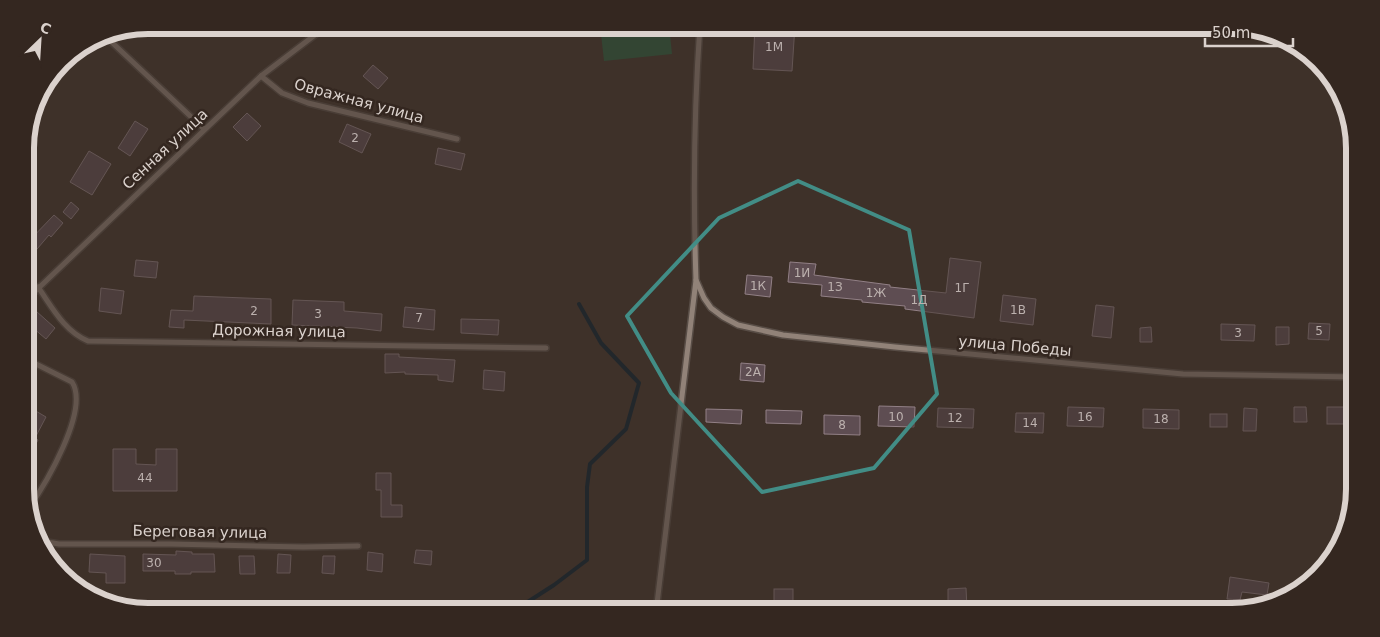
<svg xmlns="http://www.w3.org/2000/svg" width="1380" height="637" font-family="'DejaVu Sans',sans-serif">
  <style>
    .green { fill: #265e3e }
    .lines { fill: none; stroke-linecap: round; stroke-linejoin: round }
    .stream { stroke: #021c2d; stroke-width: 4 }
    .building { fill: #5e4d52; stroke: #928086 }
    .street-casing { stroke: #584d46; stroke-width: 8 }
    .street { stroke: #918278; stroke-width: 5 }
    .marked { fill: none; stroke: #428d86; stroke-width: 4; stroke-linejoin: round }
    .labels { text-anchor: middle; stroke-width: 5; stroke-linejoin: round; paint-order: stroke }
    .number-label { font-size: 12px; fill: #bcb1ae }
    .street-label { font-size: 15px; fill: #dbd2cd; stroke: #342720 }
    .rim { fill: none; stroke: #dbd2cd; stroke-width: 6 }
  </style>
  <rect width="100%" height="100%" fill="#3e3129"/>
  <!-- green -->
  <polygon class="green" points="600,25 669,25 672,54 604,61"/>
  <g class="lines">
    <!-- stream -->
    <polyline class="stream" points="512,612 554,585 587,560 587,487 590,464 626,429 639,383 601,343 579,304"/>
  </g>
  <!-- building -->
  <g class="building">
    <polygon points="755,25 795,25 792,71 753,69"/>
    <polygon points="373,65 388,78 378,89 363,76"/>
    <polygon points="247,113 261,126 247,141 233,127"/>
    <polygon points="135,121 148,129 130,156 118,148"/>
    <polygon points="347,124 371,134 362,153 339,142"/>
    <polygon points="438,148 465,154 461,170 435,164"/>
    <polygon points="89,151 111,164 92,195 70,182"/>
    <polygon points="71,202 79,209 71,219 63,212"/>
    <polygon points="54,215 63,223 51,237 49,235 26,262 26,244"/>
    <polygon points="950,258 981,262 974,318 905,309 905,306 862,302 862,300 821,296 822,285 788,282 790,262 816,264 814,275 890,285 890,287 946,293"/>
    <polygon points="136,260 158,262 156,278 134,276"/>
    <polygon points="747,275 772,277 770,297 745,294"/>
    <polygon points="101,288 124,291 121,314 99,311"/>
    <polygon points="1003,295 1036,299 1033,325 1000,321"/>
    <polygon points="194,296 271,299 271,324 184,320 184,328 169,327 171,310 193,311"/>
    <polygon points="293,300 344,302 344,311 382,314 381,331 357,328 292,325"/>
    <polygon points="1096,305 1114,307 1111,338 1092,336"/>
    <polygon points="405,307 435,310 434,330 403,327"/>
    <polygon points="36,311 55,328 46,339 26,322"/>
    <polygon points="461,319 499,320 498,335 461,333"/>
    <polygon points="1309,323 1330,324 1329,340 1308,339"/>
    <polygon points="1221,324 1255,325 1254,341 1221,340"/>
    <polygon points="1151,327 1152,342 1140,342 1140,328"/>
    <polygon points="1276,327 1289,327 1289,344 1276,345"/>
    <polygon points="385,354 399,354 399,357 455,360 453,382 438,380 438,375 405,374 405,372 385,373"/>
    <polygon points="741,363 765,365 764,382 740,380"/>
    <polygon points="484,370 505,372 504,391 483,389"/>
    <polygon points="879,406 915,407 914,427 878,426"/>
    <polygon points="29,407 46,417 35,438 38,440 32,451 28,449 26,454 26,413"/>
    <polygon points="1068,407 1104,408 1103,427 1067,426"/>
    <polygon points="1294,407 1306,407 1307,422 1294,422"/>
    <rect x="1327" y="407" width="26" height="17"/>
    <polygon points="938,408 974,409 973,428 937,427"/>
    <polygon points="1244,408 1257,409 1256,431 1243,431"/>
    <polygon points="706,409 742,410 741,424 706,422"/>
    <polygon points="1143,409 1179,410 1179,429 1143,428"/>
    <polygon points="766,410 802,411 801,424 766,423"/>
    <polygon points="1016,413 1044,413 1043,433 1015,432"/>
    <rect x="1210" y="414" width="17" height="13"/>
    <polygon points="824,415 860,416 860,435 824,434"/>
    <polygon points="113,449 136,449 136,464 156,465 156,449 177,449 177,491 113,491"/>
    <polygon points="376,473 391,473 391,505 402,505 402,517 381,517 381,490 376,490"/>
    <polygon points="416,550 432,551 431,565 414,563"/>
    <polygon points="176,551 192,552 192,554 214,554 215,572 191,572 191,574 175,574 175,571 143,571 143,554 176,555"/>
    <polygon points="368,552 383,554 382,572 367,570"/>
    <polygon points="90,554 125,556 125,583 106,583 106,573 89,572"/>
    <polygon points="278,554 291,555 290,573 277,573"/>
    <polygon points="239,556 254,556 255,574 240,574"/>
    <polygon points="323,556 335,556 334,574 322,573"/>
    <polygon points="1230,577 1269,583 1267,595 1242,592 1240,600 1227,599"/>
    <polygon points="966,588 967,608 948,608 948,589"/>
    <rect x="774" y="589" width="19" height="23"/>
    <polygon points="1043,602 1043,612 1030,612 1030,603"/>
  </g>
  <g class="lines">
    <!-- street casing -->
    <g class="street-casing">
      <g id="street">
        <polyline points="103,34 204,129"/>
        <polyline points="261,76 282,93 308,103 457,139"/>
        <polyline points="696,280 704,298 711,308 723,317 738,325 783,335 895,347 1183,374 1355,377"/>
        <path d="M38,287c14,20 26,44 50,54l458,7"/>
        <polyline points="26,300 261,76 328,25"/>
        <path d="M26,359l46,23c18,28 -27,103 -44,127"/>
        <polyline points="41,541 59,544 171,544 303,547 358,546"/>
        <path d="M656,612l40,-332c-3,-85 -2,-170 4,-255"/>
      </g>
    </g>
    <!-- street -->
    <use href="#street" class="street"/>
  </g>
  <!-- marked area -->
  <path d="M0 0H1380V637H0ZM798,181l111,49 28,164 -63,74 -112,24 -91,-99 -44,-77 92,-98z" fill="#3e3129" fill-opacity=".55" fill-rule="evenodd"/>
  <path class="marked" d="M798,181l111,49 28,164 -63,74 -112,24 -91,-99 -44,-77 92,-98z"/>
  <g class="labels">
    <!-- number labels -->
    <g class="number-label">
      <text x="774" y="51">1М</text>
      <text x="355" y="142">2</text>
      <text x="802" y="277">1И</text>
      <text x="758" y="290">1К</text>
      <text x="835" y="291">1З</text>
      <text x="962" y="292">1Г</text>
      <text x="876" y="297">1Ж</text>
      <text x="919" y="304">1Д</text>
      <text x="1018" y="314">1В</text>
      <text x="254" y="315">2</text>
      <text x="318" y="318">3</text>
      <text x="419" y="322">7</text>
      <text x="1319" y="335">5</text>
      <text x="1238" y="337">3</text>
      <text x="753" y="376">2А</text>
      <text x="896" y="421">10</text>
      <text x="1085" y="421">16</text>
      <text x="955" y="422">12</text>
      <text x="1161" y="423">18</text>
      <text x="1030" y="427">14</text>
      <text x="842" y="429">8</text>
      <text x="145" y="482">44</text>
      <text x="154" y="567">30</text>
    </g>
    <!-- street labels -->
    <g class="street-label">
      <text transform="translate(359 101) rotate(15)" y="5">Овражная улица</text>
      <text transform="translate(165 149) rotate(-43)" y="5">Сенная улица</text>
      <text transform="translate(279 331) rotate(1)" y="5">Дорожная улица</text>
      <text transform="translate(1015 346) rotate(5)" y="5">улица Победы</text>
      <text transform="translate(200 532) rotate(1)" y="5">Береговая улица</text>
    </g>
  </g>
  <!-- crop -->
  <path d="M0 0H1380V637H0ZM148 34H1232A114 114 0 0 1 1346 148V489A114 114 0 0 1 1232 603H148A114 114 0 0 1 34 489V148A114 114 0 0 1 148 34Z" fill="#342720" fill-rule="evenodd"/>
  <path class="rim" d="M148 34H1232A114 114 0 0 1 1346 148V489A114 114 0 0 1 1232 603H148A114 114 0 0 1 34 489V148A114 114 0 0 1 148 34Z"/>
  <!-- north arrow -->
  <g transform="translate(40 40) rotate(25)" stroke="#342720" stroke-width="4" paint-order="stroke">
  <path d="M0-4L9 19L0 12L-9 19Z" fill="#dbd2cd"/>
  <text y="-8" font-size="14" font-weight="bold" text-anchor="middle" fill="#dbd2cd">С</text>
  </g>
  <!-- scale -->
  <path d="M1205 38v8h88v-8" fill="none" stroke="#dbd2cd" stroke-width="2.5"/>
  <text x="1212" y="38" font-size="15" fill="#dbd2cd" stroke="#342720" stroke-width="4" paint-order="stroke">50 m</text>
</svg>
